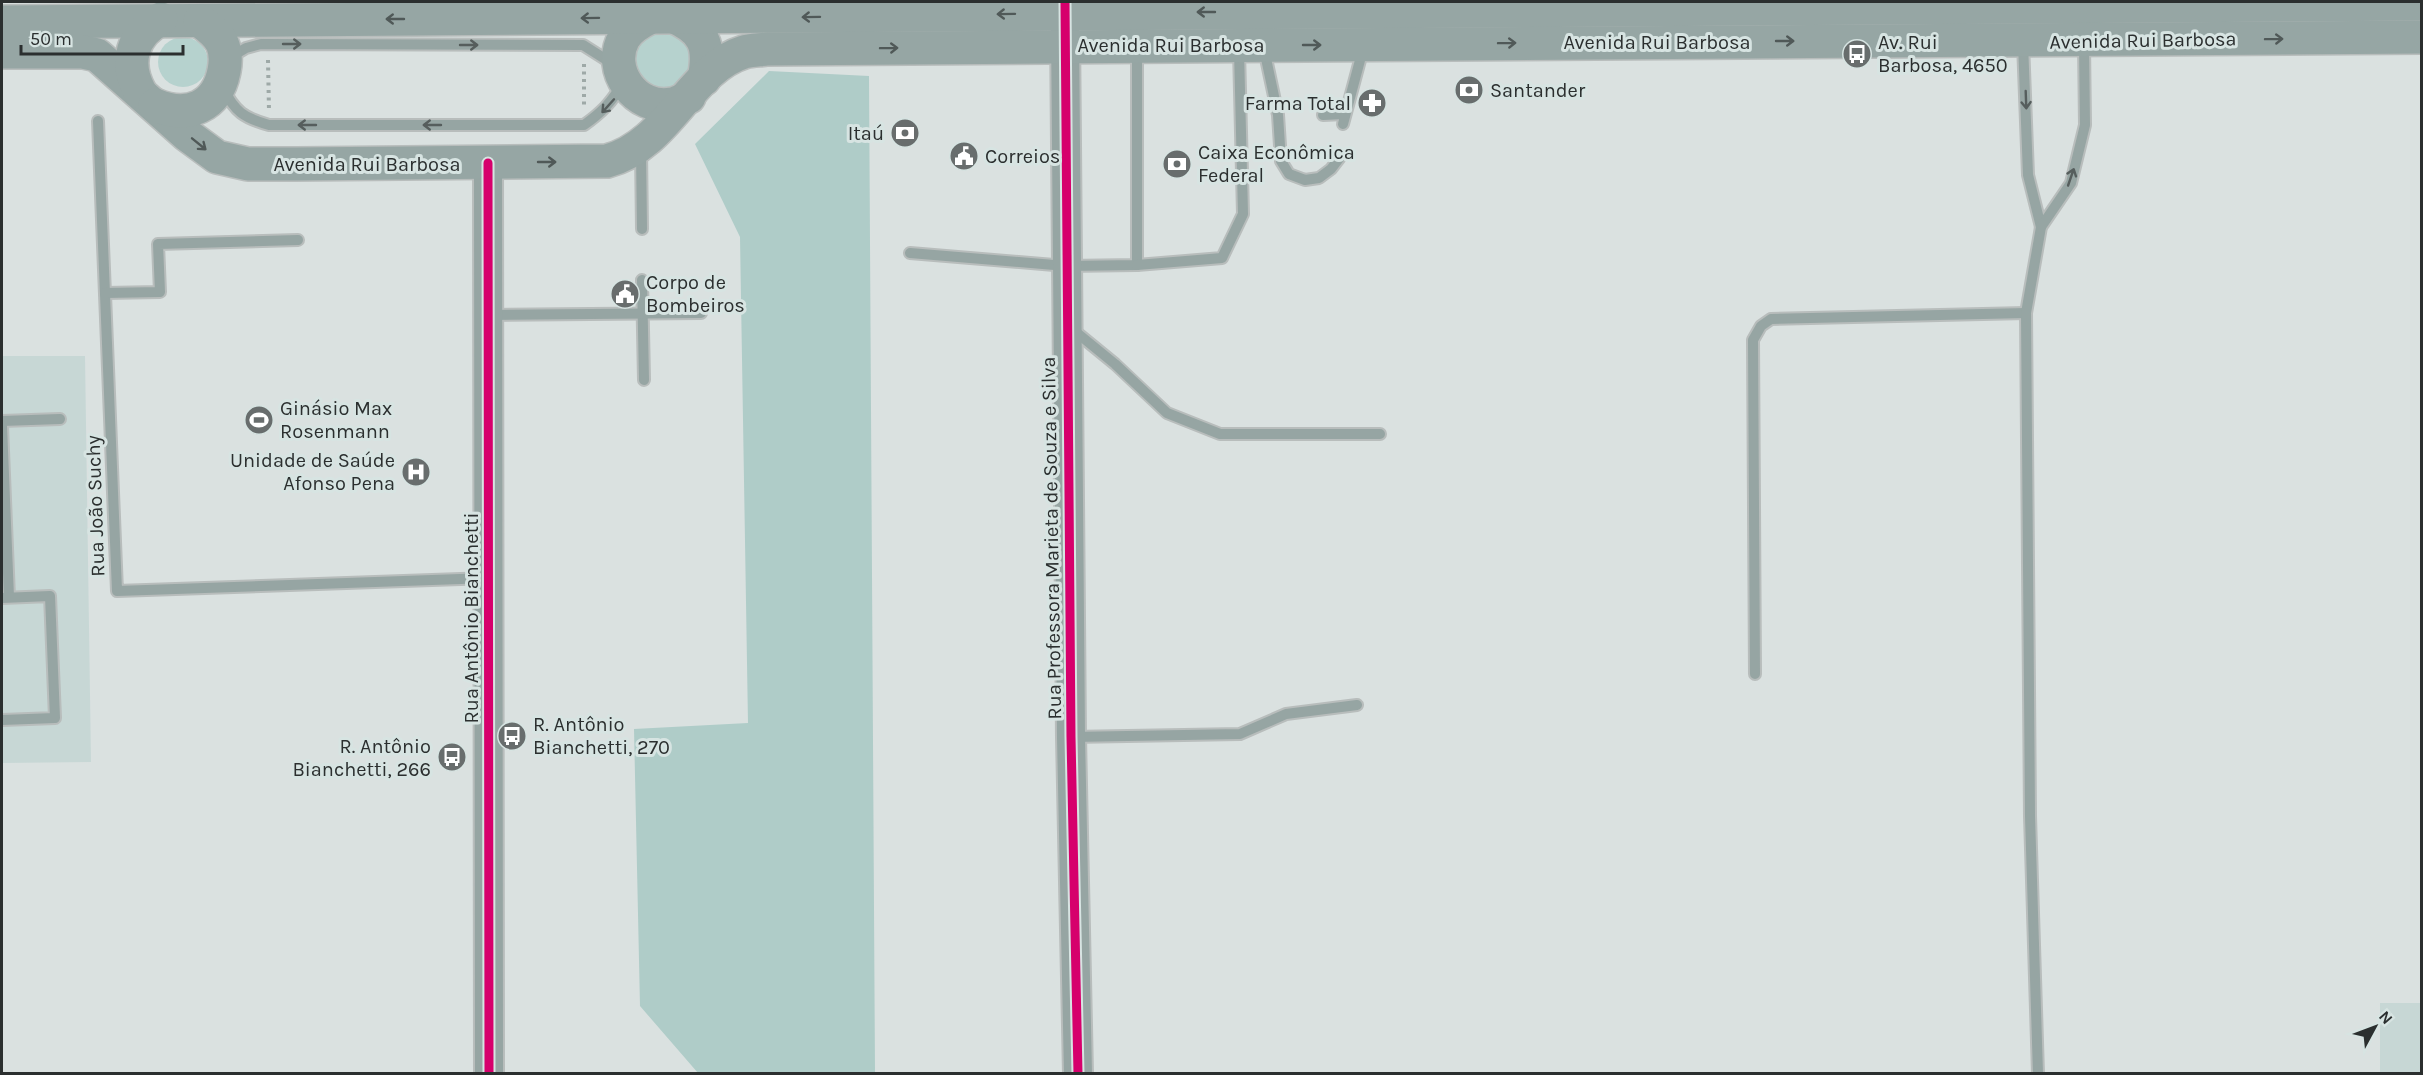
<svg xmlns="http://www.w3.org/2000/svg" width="2423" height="1075" font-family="Karla,sans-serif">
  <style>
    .built { fill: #c7d7d5 }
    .green { fill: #b6d2ce }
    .forest { fill: #afccc8 }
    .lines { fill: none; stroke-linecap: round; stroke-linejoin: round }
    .service-casing { stroke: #b8bdbc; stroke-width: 14 }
    .tertiary-casing { stroke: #b8bdbc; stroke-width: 32 }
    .primary-casing { stroke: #b8bdbc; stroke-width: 36 }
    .path { stroke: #9ea9a7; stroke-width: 4; stroke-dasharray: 3 4.5; stroke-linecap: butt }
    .service { stroke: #96a5a3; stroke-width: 10 }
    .tertiary { stroke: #96a5a3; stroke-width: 28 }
    .primary { stroke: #96a6a4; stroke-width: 33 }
    .cycleway-casing { stroke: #d7e4e2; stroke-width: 13 }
    .cycleway { stroke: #d6006c; stroke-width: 9 }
    .oneway { stroke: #505958 }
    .oneway2 { stroke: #565e5d }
    .labels { text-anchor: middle; stroke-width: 6; stroke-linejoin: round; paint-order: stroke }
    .street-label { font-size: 20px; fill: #2b2f2f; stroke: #d7e4e2 }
    .poi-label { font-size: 20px; fill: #2b2f2f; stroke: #d7e4e2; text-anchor: start }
  </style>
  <rect width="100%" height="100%" fill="#dae1e0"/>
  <!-- built -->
  <g class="built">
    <polygon points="2,356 85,356 91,762 2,763"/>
    <rect x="2380" y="1003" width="41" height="70"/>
  </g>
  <!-- green -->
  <g class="green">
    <polygon points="674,27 698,59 676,91 648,89 631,67 636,40"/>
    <circle cx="183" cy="62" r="25"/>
  </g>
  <!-- forest -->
  <polygon class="forest" points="769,71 869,76 875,1073 698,1073 640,1006 634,729 748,723 740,237 695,144"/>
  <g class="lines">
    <!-- service casing -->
    <g class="service-casing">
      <g id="service">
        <polyline points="2023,43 2028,175 2041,227"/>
        <polyline points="1264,49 1278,115 1281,161 1289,174 1305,180 1319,178 1331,169 1341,156"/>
        <polyline points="229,58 246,48 261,44 583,45 613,64"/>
        <path d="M223,88c12,24 21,30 46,37h315c17,-12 28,-23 38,-41"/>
        <polyline points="1323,115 1344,114"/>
        <polyline points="98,121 117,591 489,578"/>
        <polyline points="1343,124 1363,49"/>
        <polyline points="641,151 642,229"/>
        <polyline points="910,253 1066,266 1137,265 1137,48"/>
        <polyline points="1137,265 1222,258 1243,214 1239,50"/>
        <polyline points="642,280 644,380"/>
        <polyline points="105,293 160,292 158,244 298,240"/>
        <polyline points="488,315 701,313"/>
        <polyline points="1071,328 1115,364 1167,413 1220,434 1380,434"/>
        <polyline points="2,421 60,419"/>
        <polyline points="2,426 9,597"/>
        <polyline points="2,598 50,596 55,718 2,720"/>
        <polyline points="1755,674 1753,340 1761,326 1771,319 2026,313"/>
        <polyline points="1071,737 1240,734 1286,714 1357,705"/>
        <polyline points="2038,1074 2030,816 2026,313 2041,227 2071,183 2085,125 2084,44"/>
      </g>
    </g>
    <!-- tertiary casing -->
    <g class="tertiary-casing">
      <g id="tertiary">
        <polyline points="1065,26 1071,737 1078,1074"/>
        <polyline points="488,163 489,1074"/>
      </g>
    </g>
    <!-- primary casing -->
    <g class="primary-casing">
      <g id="primary">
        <path d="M672,16c32,14 39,29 32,63"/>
        <path d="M649,18c-10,5 -19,10 -25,20 -18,32 12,73 48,66 6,-1 12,-5 17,-7"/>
        <polyline points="2,22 2422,4"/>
        <path d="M2,52h81l14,3 90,80 30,22 31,7h48l311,-3c62,-16 82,-92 137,-109 7,-2 16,-2 23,-3l1655,-12"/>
        <path d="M140,92c-16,-29 -8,-58 21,-73"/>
        <path d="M155,105c33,14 62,2 69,-34 2,-10 2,-19 -2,-28 -5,-10 -14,-16 -22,-22"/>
      </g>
    </g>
    <!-- path -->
    <g class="path">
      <polyline points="268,60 269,111"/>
      <polyline points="584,64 584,107"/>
    </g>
    <!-- service -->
    <use href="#service" class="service"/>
    <!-- tertiary -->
    <use href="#tertiary" class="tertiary"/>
    <!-- primary -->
    <use href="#primary" class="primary"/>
    <!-- cycleway casing -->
    <g class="cycleway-casing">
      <g id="cycleway">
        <polyline points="1065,2 1071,737 1078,1074"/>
        <polyline points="488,163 489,1074"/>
      </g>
    </g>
    <!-- cycleway -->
    <use href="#cycleway" class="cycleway"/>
  </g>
  <!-- one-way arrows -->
  <defs><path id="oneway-shaft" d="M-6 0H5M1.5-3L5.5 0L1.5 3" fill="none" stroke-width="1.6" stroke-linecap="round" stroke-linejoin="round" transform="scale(1.5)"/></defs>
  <g class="oneway">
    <use href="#oneway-shaft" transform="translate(1206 12) rotate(180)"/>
    <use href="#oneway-shaft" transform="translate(1006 14) rotate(179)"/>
    <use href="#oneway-shaft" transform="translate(811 17) rotate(179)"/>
    <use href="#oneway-shaft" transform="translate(590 18) rotate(179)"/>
    <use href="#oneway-shaft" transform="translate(395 19) rotate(180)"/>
    <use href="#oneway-shaft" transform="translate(2274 39) rotate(-1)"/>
    <use href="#oneway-shaft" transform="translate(1785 41)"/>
    <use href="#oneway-shaft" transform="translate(1507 43) rotate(-1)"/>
    <use href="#oneway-shaft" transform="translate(1312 45)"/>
    <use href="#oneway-shaft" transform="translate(889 48) rotate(-1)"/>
    <use href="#oneway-shaft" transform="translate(199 144) rotate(39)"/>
    <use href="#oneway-shaft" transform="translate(547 162)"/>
  </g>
  <g class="oneway2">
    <use href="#oneway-shaft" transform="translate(292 44)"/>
    <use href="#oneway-shaft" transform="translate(469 45)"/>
    <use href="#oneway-shaft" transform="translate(2026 100) rotate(88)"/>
    <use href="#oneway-shaft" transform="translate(608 106) rotate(132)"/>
    <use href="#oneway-shaft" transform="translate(307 125) rotate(-180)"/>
    <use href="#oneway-shaft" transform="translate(432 125) rotate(180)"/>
    <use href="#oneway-shaft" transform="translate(2071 177) rotate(-71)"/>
  </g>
  <!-- icons -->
  <defs>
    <g id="bus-disc" transform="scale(1.5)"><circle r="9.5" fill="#686d6d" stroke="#d7e4e2"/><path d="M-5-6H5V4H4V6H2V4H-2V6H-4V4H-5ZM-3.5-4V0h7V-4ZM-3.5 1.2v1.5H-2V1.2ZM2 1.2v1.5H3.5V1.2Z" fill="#fff"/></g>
    <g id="bank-disc" transform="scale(1.5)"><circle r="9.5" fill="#686d6d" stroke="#d7e4e2"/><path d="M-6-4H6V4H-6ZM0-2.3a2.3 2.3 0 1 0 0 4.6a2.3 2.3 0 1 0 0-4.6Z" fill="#fff"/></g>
    <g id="pharmacy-disc" transform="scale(1.5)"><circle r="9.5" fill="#686d6d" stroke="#d7e4e2"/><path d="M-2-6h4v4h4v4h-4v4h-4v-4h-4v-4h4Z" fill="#fff"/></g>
    <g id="civic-disc" transform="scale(1.5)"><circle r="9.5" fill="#686d6d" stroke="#d7e4e2"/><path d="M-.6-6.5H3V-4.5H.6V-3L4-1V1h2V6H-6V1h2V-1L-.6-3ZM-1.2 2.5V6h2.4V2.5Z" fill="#fff"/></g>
    <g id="stadium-disc" transform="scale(1.5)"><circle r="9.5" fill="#686d6d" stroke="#d7e4e2"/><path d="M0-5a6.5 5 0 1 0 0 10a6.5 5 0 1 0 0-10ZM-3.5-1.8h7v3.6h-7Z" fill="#fff"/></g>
    <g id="hospital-disc" transform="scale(1.5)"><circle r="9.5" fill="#686d6d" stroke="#d7e4e2"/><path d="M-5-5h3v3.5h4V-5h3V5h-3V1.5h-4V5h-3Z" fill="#fff"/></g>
  </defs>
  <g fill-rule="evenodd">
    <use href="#bus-disc" x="1857" y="54"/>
    <use href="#bank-disc" x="1469" y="90"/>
    <use href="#pharmacy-disc" x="1372" y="103"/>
    <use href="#bank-disc" x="905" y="133"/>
    <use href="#civic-disc" x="964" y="156"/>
    <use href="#bank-disc" x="1177" y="164"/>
    <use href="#civic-disc" x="625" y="294"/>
    <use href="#stadium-disc" x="259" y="420"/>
    <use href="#hospital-disc" x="416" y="472"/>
    <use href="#bus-disc" x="512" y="736"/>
    <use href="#bus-disc" x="452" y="757"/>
  </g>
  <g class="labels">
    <!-- street labels -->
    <g class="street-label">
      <text transform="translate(2143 40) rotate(-1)" y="7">Avenida Rui Barbosa</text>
      <text x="1657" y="49">Avenida Rui Barbosa</text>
      <text x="1171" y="52">Avenida Rui Barbosa</text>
      <text x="367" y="171">Avenida Rui Barbosa</text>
      <text transform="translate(95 506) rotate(-92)" y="7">Rua João Suchy</text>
      <text transform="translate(1051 538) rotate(-91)" y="7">Rua Professora Marieta de Souza e Silva</text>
      <text transform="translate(471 618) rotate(-90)" y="7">Rua Antônio Bianchetti</text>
    </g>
    <!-- poi labels -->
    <g class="poi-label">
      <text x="1878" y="49">Av. Rui<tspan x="1878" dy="23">Barbosa, 4650</tspan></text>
      <text x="1490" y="97">Santander</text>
      <text x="1351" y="110" text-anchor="end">Farma Total</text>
      <text x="884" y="140" text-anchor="end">Itaú</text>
      <text x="1198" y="159">Caixa Econômica<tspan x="1198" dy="23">Federal</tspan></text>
      <text x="985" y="163">Correios</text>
      <text x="646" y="289">Corpo de<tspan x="646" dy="23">Bombeiros</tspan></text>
      <text x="280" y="415">Ginásio Max<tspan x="280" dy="23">Rosenmann</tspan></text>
      <text x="395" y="467" text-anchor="end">Unidade de Saúde<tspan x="395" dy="23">Afonso Pena</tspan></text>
      <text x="533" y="731">R. Antônio<tspan x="533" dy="23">Bianchetti, 270</tspan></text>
      <text x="431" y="753" text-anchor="end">R. Antônio<tspan x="431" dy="23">Bianchetti, 266</tspan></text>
    </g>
  </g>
  <!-- border -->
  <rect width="2423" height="1075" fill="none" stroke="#2b2f2f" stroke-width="6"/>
  <!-- north arrow -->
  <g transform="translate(2375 1027) rotate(49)" stroke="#d7e4e2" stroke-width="4.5" paint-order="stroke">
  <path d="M0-4.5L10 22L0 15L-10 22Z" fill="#2b2f2f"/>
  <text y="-9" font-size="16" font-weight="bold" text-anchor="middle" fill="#2b2f2f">N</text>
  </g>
  <!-- scale -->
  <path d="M21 45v9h162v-9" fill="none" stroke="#2b2f2f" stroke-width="3"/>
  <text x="30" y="45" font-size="18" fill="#2b2f2f" stroke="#d7e4e2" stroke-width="4.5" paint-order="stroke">50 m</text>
</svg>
